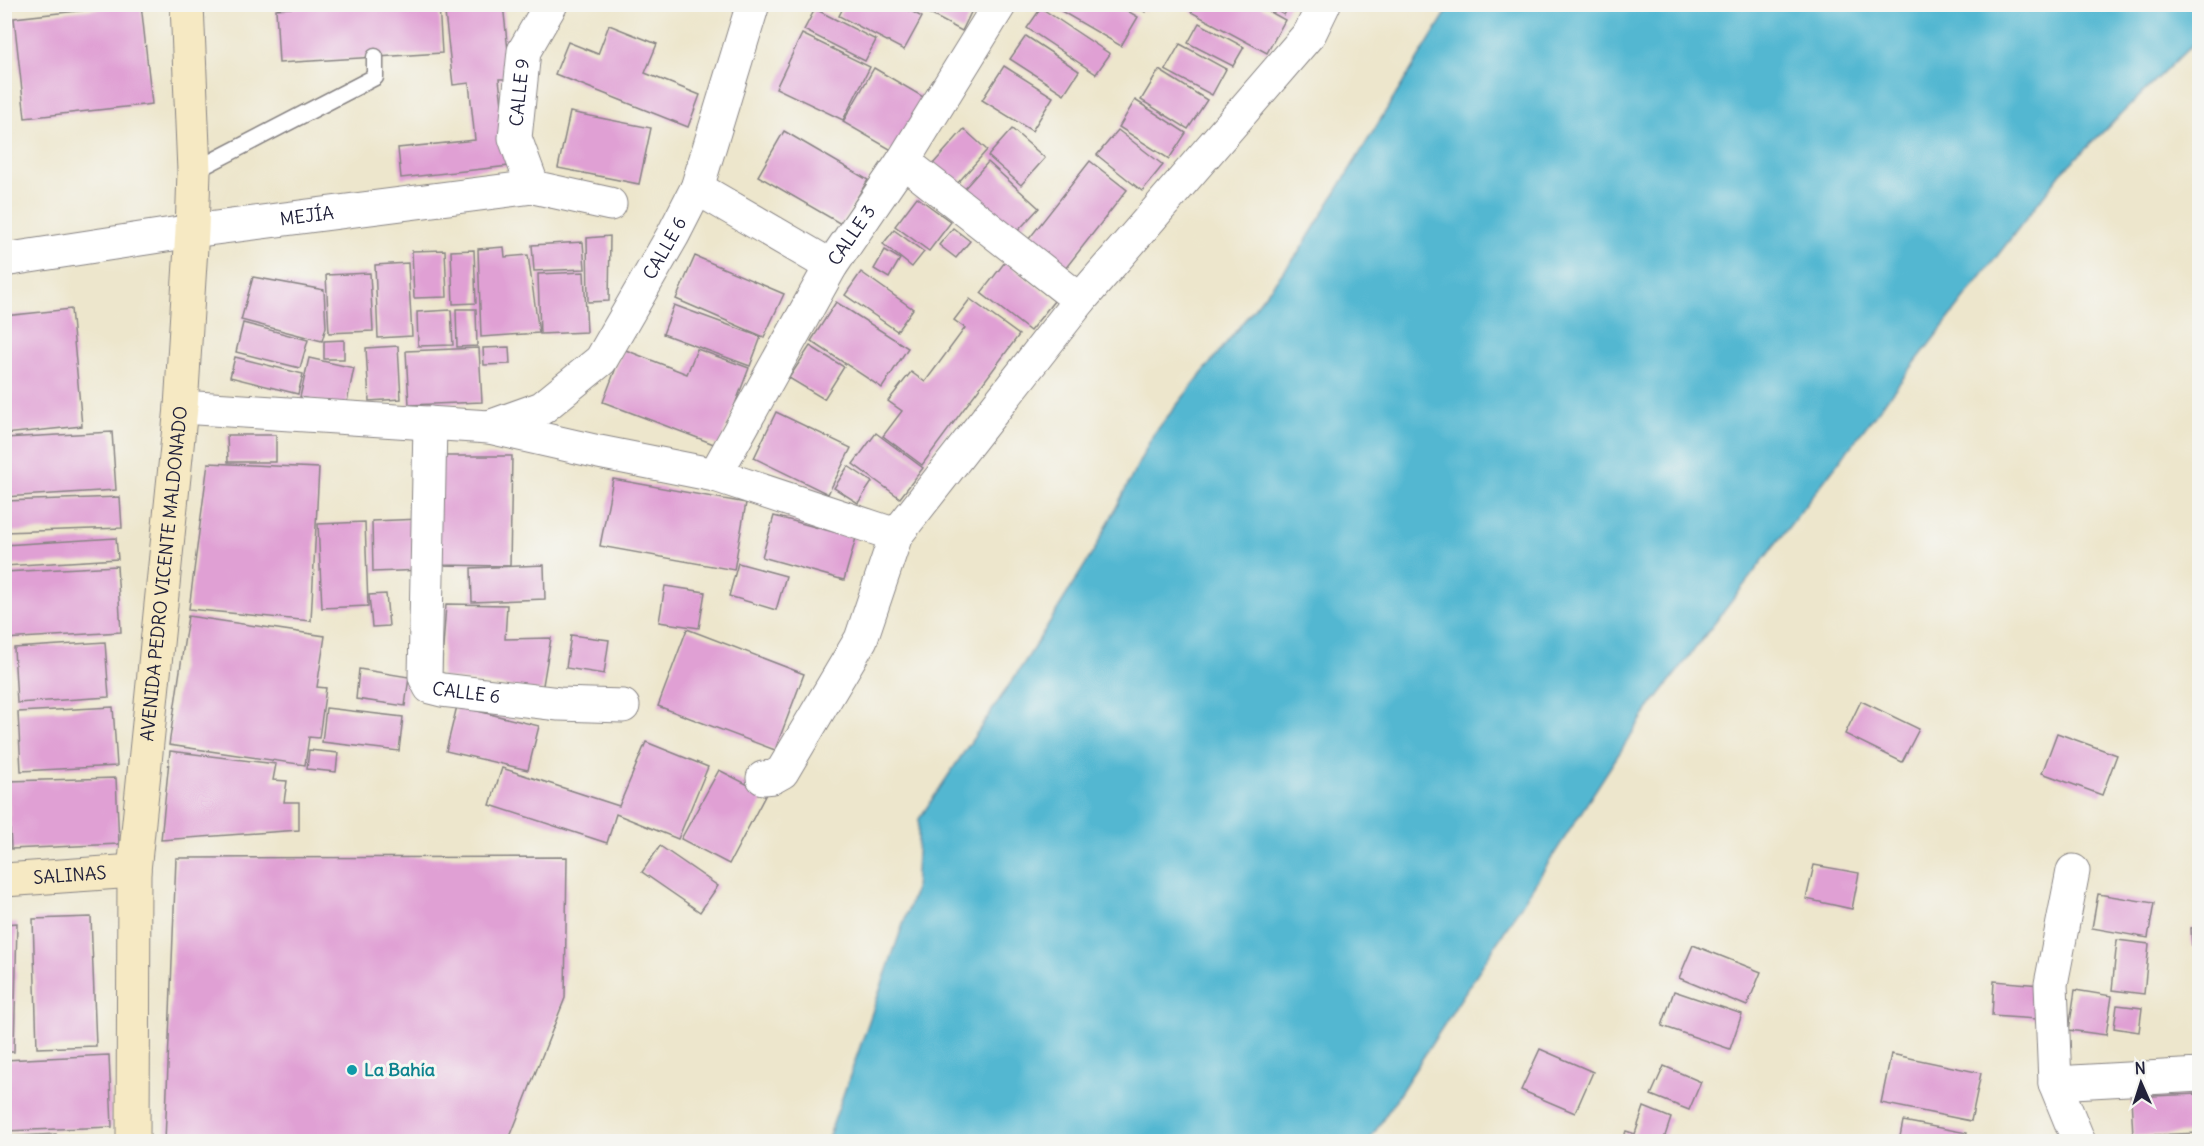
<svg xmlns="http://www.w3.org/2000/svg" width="2204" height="1146" font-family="Delius,sans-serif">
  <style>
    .water { fill: #53b7d1; stroke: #3a6c86; stroke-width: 1.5 }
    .building { fill: #e0a0d4 }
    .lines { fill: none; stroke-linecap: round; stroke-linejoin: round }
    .lane-casing { stroke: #888484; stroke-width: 19 }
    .street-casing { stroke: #888484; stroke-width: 35 }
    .secondary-casing { stroke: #888484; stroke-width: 35 }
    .lane { stroke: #fff; stroke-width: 16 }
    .street { stroke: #fff; stroke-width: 33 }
    .secondary { stroke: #f6e9c3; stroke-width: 33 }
    .culture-dot { fill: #0f9aa8; stroke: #f6f6f2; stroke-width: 2 }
    .labels { text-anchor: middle; stroke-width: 6; stroke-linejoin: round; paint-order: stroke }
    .street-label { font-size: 18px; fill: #22223b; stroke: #f6f6f2 }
    .culture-label { font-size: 18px; font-weight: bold; fill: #0d838f; stroke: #f6f6f2; text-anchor: start }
  </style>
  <rect width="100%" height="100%" fill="#f6f6f2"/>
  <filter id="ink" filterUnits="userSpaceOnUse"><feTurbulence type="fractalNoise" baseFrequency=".0167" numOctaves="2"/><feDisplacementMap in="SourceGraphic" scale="12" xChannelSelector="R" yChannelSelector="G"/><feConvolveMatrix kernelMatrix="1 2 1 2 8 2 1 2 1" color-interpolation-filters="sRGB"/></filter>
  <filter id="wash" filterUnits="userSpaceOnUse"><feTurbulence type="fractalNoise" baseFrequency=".008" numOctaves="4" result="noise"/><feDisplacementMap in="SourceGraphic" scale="24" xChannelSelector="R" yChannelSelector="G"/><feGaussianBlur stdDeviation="1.35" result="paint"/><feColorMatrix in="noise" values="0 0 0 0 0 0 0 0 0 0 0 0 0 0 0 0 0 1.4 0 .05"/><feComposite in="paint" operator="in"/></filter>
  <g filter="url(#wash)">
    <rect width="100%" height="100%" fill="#ede6cc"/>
    <!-- water -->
    <polygon class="water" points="1451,5 2199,4 2200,37 2061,173 1644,715 1369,1141 827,1141 915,890 919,819 1028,657 1095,549 1153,435 1299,252"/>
    <g id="blocks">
      <!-- building -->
      <g class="building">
        <polygon points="141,4 152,104 25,118 14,18"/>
        <polygon points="349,4 439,4 442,53 279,63 276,9"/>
        <polygon points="444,4 503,4 511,79 499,79 509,166 401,178 398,148 475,140 469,83 453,85"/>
        <polygon points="845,4 898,4 922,17 904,50 839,16"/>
        <polygon points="911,4 975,4 962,31"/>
        <polygon points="1049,4 1116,4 1138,17 1121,46"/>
        <polygon points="1132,4 1149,4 1145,12"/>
        <polygon points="1195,4 1256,4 1285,20 1267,53 1191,12"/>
        <polygon points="1265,4 1290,4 1284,15"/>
        <polygon points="1041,8 1110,54 1096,74 1027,28"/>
        <polygon points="815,9 876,40 865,61 804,30"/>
        <polygon points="1199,23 1244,47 1233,66 1188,43"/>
        <polygon points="609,25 657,44 645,73 700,95 688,127 555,74 568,42 598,54"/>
        <polygon points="802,34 870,67 843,120 776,88"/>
        <polygon points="1026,36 1079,71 1064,94 1010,59"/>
        <polygon points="1180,44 1226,69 1212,95 1165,70"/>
        <polygon points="1004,66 1053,97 1032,131 982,100"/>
        <polygon points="874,68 925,98 895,152 843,122"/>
        <polygon points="1159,70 1207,100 1188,129 1141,100"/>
        <polygon points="1135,100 1186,133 1169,159 1119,127"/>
        <polygon points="570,112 651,128 639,184 558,168"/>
        <polygon points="964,129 987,150 956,185 933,164"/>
        <polygon points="1012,129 1045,158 1021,185 988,156"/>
        <polygon points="1118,130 1163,165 1142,191 1097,155"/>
        <polygon points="784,131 868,180 841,224 758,176"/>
        <polygon points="1090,161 1127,190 1065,269 1028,240"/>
        <polygon points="988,162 1039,208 1013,236 963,190"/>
        <polygon points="917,197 951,222 929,251 895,226"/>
        <polygon points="953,228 970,241 956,258 939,245"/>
        <polygon points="894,230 924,252 912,267 883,244"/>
        <polygon points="610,236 609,301 588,302 587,238"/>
        <polygon points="583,242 585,269 534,271 532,245"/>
        <polygon points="504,247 505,257 528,255 539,333 481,337 478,249"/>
        <polygon points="445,250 447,297 414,298 412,251"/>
        <polygon points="474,250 476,303 453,304 451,251"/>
        <polygon points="885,250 900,259 889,278 874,269"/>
        <polygon points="695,256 784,294 764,337 676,299"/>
        <polygon points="1005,262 1054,301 1030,331 981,293"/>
        <polygon points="408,263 412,336 378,338 375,265"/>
        <polygon points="584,272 587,332 540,334 538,274"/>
        <polygon points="861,272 913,309 897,331 845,295"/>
        <polygon points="370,273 373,331 329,333 326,275"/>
        <polygon points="253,277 324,290 326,327 322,341 241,320"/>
        <polygon points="970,299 1019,335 922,465 883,436 902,411 888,401 911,372 925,382 965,328 954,320"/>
        <polygon points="836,302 908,348 882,388 811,341"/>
        <polygon points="674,305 761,337 750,366 663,334"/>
        <polygon points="71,309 82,426 5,434 4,316"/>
        <polygon points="456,309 476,309 477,346 457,347"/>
        <polygon points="451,310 453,345 418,346 417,312"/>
        <polygon points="243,323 308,340 300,368 236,352"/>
        <polygon points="344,340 344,359 324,359 324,341"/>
        <polygon points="398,346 401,399 369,401 366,348"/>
        <polygon points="810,346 844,367 824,399 789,378"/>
        <polygon points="509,347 510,364 484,365 483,348"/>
        <polygon points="479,348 482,402 409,405 406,351"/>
        <polygon points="623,349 687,374 697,349 749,368 719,446 603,402"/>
        <polygon points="235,357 303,374 298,394 230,377"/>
        <polygon points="309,358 354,368 346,407 300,397"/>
        <polygon points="776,412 851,448 828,494 754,458"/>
        <polygon points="112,432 116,490 4,497 4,438"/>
        <polygon points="876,433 923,468 900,498 853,464"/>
        <polygon points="227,435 276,435 276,462 228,462"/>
        <polygon points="438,456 512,456 510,566 437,565"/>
        <polygon points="208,463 319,468 311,621 189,609"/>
        <polygon points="848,466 872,482 858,503 834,488"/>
        <polygon points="613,479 746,503 734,570 600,546"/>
        <polygon points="120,497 122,528 4,532 4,501"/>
        <polygon points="774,516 856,538 844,580 762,557"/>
        <polygon points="421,519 423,570 373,572 372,521"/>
        <polygon points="365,522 368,606 322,608 318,524"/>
        <polygon points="116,538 118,559 4,566 4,545"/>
        <polygon points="738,563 786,576 776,610 729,596"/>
        <polygon points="544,565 545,599 472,602 471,568"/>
        <polygon points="117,566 121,632 4,639 4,572"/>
        <polygon points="665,586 705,592 699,628 659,622"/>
        <polygon points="386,594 389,626 372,627 369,595"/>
        <polygon points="446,604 507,605 505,639 551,638 542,691 441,677"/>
        <polygon points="188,616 325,636 317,687 326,688 319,738 309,737 305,765 169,745"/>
        <polygon points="687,629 804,674 775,750 658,706"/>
        <polygon points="571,635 609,640 604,674 566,668"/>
        <polygon points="105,642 109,697 17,703 14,648"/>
        <polygon points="359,669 409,677 405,706 356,699"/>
        <polygon points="1861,701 1919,729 1902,762 1845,734"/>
        <polygon points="457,706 539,726 528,770 446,751"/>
        <polygon points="113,707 117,766 21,771 18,712"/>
        <polygon points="326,708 403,717 399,751 322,742"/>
        <polygon points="2057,733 2117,755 2102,795 2042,773"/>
        <polygon points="646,742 708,767 678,839 616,814 607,843 490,805 502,768 619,806"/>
        <polygon points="309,750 338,753 336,772 307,769"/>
        <polygon points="170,751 276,764 273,780 287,781 284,802 299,802 299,830 161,840"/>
        <polygon points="719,770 766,794 729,864 681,839"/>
        <polygon points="116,778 119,844 11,849 8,781"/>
        <polygon points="660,846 718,886 700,912 642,872"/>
        <polygon points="567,857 565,998 508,1142 165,1142 176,858"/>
        <polygon points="1814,865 1859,873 1852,909 1806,899"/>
        <polygon points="2098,894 2154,903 2148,938 2092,928"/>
        <polygon points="91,917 96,1046 37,1048 33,919"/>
        <polygon points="17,923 14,1052 4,1052 4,924"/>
        <polygon points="2200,927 2200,946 2192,946 2191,928"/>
        <polygon points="2117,940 2149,944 2144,994 2112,990"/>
        <polygon points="1693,945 1761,972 1747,1006 1679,978"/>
        <polygon points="1994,981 2040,985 2037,1019 1992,1016"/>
        <polygon points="2075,990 2112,996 2106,1035 2069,1030"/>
        <polygon points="1674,991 1742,1014 1730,1049 1662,1026"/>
        <polygon points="2117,1005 2142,1008 2139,1032 2114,1028"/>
        <polygon points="1540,1049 1593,1072 1575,1113 1521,1090"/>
        <polygon points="1891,1054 1981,1073 1971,1121 1881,1103"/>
        <polygon points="109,1055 112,1127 4,1131 4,1060"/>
        <polygon points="1664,1066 1701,1082 1689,1110 1651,1095"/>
        <polygon points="2197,1094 2199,1133 2133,1136 2131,1097"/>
        <polygon points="1644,1107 1671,1118 1663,1142 1622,1142 1626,1131 1635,1134"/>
        <polygon points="1903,1121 1967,1133 1965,1142 1899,1142"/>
        <polygon points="56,1134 56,1142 4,1142 4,1137"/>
      </g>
    </g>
  </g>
  <g filter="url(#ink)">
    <use href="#blocks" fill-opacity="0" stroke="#888484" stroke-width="1.5"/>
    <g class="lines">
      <!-- lane casing -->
      <g class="lane-casing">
        <polyline id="lane" points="194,171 375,77 375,57"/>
      </g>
      <!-- street casing -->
      <g class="street-casing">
        <g id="street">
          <polyline points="903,161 1080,300"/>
          <path id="s1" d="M533,187l-18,-49 9,-87 27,-47"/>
          <polyline points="697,188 831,266"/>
          <path id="s2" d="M4,260l188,-29 341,-44 77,17"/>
          <polyline points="181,407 489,427 599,452 715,475 896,535 1080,300 1310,33 1324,4"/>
          <path id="s3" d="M430,423l-5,254 5,10 12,3 117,14 64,2"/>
          <path id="s4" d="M489,427l53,-19 59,-48 72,-125 24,-47 56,-184"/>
          <path id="s5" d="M715,475l116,-209 72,-105 97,-157"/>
          <polyline points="763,778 773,777 782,772 861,639 896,535"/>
          <polyline points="2073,871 2051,984 2055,1083 2079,1142"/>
          <polyline points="2055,1083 2200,1075"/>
        </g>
      </g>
      <!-- secondary casing -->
      <g class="secondary-casing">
        <g id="secondary">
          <path id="s6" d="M4,880l130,-9"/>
          <path id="s7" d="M133,1142l1,-271 47,-464 11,-176 2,-60 -7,-167"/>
        </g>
      </g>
      <!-- lane -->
      <use href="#lane" class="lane"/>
      <!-- street -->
      <use href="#street" class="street"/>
      <!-- secondary -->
      <use href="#secondary" class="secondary"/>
    </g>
  </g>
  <!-- markers -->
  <circle class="culture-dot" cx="352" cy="1070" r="6"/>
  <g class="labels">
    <!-- street labels -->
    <g class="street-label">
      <text dy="6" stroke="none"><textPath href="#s1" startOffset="98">CALLE 9</textPath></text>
      <text dy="6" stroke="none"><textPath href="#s2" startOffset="306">MEJÍA</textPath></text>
      <text dy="6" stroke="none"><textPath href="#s5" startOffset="276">CALLE 3</textPath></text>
      <text dy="6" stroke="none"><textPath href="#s4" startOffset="261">CALLE 6</textPath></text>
      <text dy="6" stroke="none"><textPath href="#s7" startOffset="570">AVENIDA PEDRO VICENTE MALDONADO</textPath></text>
      <text dy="6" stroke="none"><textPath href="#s3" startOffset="302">CALLE 6</textPath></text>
      <text dy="6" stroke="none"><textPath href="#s6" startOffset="66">SALINAS</textPath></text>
    </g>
    <!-- culture labels -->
    <g class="culture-label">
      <text x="364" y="1076">La Bahía</text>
    </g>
  </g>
  <!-- margin -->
  <rect width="2204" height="1146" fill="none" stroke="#f6f6f2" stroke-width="24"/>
  <!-- north arrow -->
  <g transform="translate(2141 1083) rotate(357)" stroke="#f6f6f2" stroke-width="4.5" paint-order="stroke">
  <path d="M0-4.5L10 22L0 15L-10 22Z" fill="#22223b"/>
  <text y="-9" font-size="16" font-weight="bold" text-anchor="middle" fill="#22223b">N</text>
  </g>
</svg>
